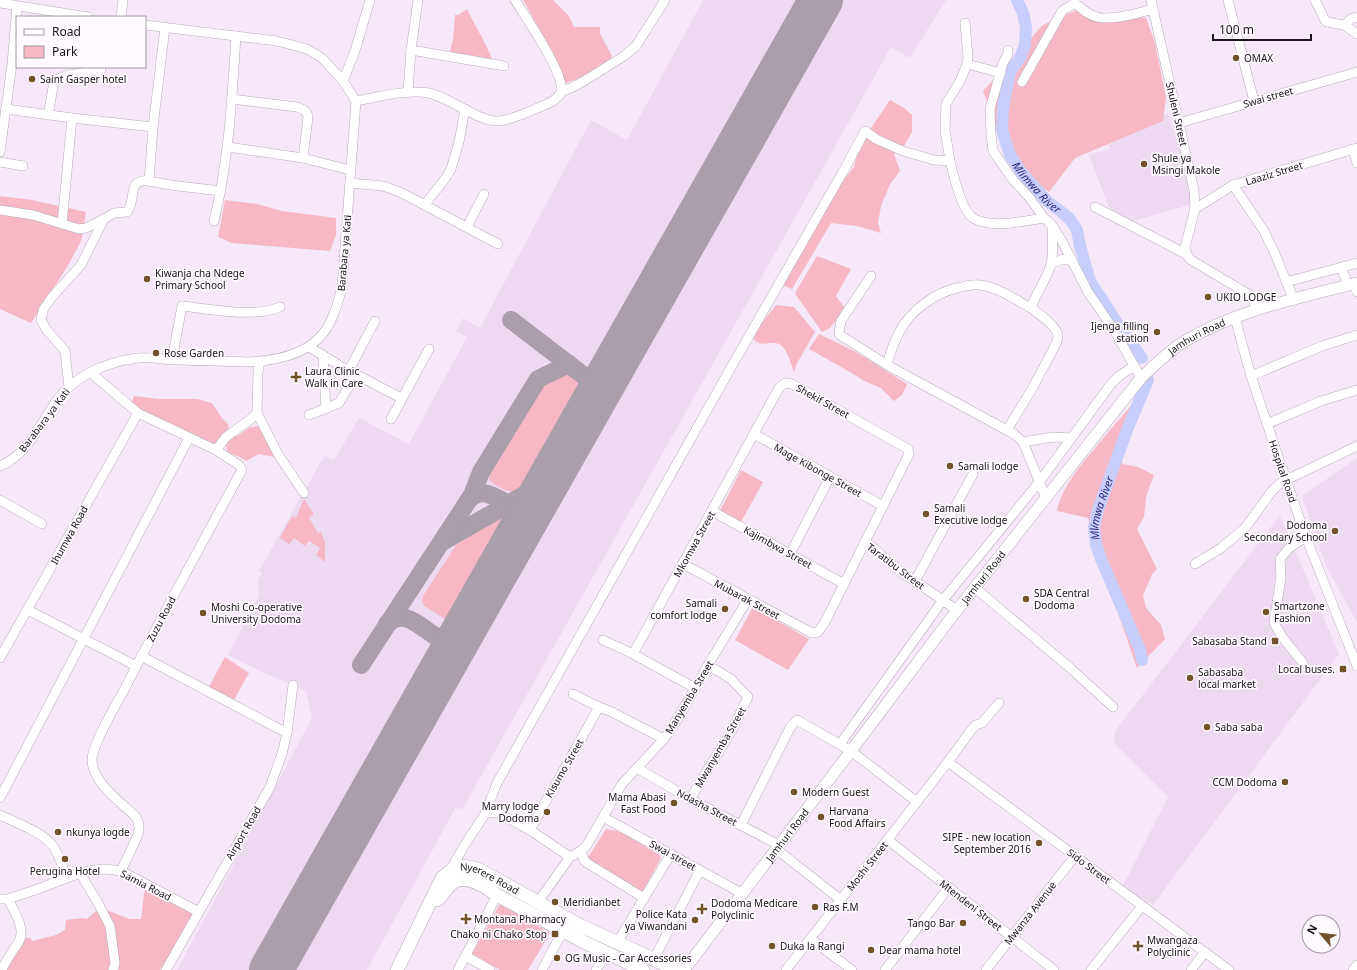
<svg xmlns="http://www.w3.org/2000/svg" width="1357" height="970" font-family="'Noto Sans',sans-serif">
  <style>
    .built { fill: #eddaf0 }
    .green { fill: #f5b8c4 }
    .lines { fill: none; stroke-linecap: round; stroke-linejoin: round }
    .river { stroke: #c8cefb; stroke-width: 12 }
    .taxiway { stroke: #aa9eab; stroke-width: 18 }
    .runway { stroke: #aa9eab; stroke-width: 44 }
    .minor-casing { stroke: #b8aaba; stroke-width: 10 }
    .major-casing { stroke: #b8aaba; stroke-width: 12 }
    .highway-casing { stroke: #b8aaba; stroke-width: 14 }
    .minor { stroke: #fff; stroke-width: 9 }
    .major { stroke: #fff; stroke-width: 11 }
    .highway { stroke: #fff; stroke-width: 13 }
    .poi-dot { fill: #735229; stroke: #fef8ff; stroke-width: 1.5 }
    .labels { text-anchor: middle; stroke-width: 3.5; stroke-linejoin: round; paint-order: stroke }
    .poi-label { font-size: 10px; fill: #19141a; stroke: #fef8ff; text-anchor: start }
    .street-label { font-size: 10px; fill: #19141a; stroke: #fef8ff }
    .water-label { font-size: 11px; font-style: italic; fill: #2d277a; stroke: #fef8ff }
  </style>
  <rect width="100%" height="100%" fill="#f6e8f8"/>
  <!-- built -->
  <g class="built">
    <polygon points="703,0 946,0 910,58 891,47 462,810 456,807 367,970 177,970 312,718 306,691 260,671 228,655 259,596 258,580 262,573 259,571 324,456 334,460 359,418 409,444 467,337 456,331 463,318 480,328 591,120 627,140"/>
    <polygon points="1168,113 1172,124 1193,204 1116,226 1089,155 1110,149 1108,145"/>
    <polygon points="1357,458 1357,622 1326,566 1302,496"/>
    <polygon points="1280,515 1339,654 1153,905 1122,888 1168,797 1115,744 1114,736 1116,730"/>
  </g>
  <!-- green -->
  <g class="green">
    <path d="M523,0h30l16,16 5,11h26v7l12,22c-9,15 -31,21 -46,27l-12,-28z"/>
    <path d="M467,9c8,17 18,32 25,50l-38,-5 -4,-2 3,-13 2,-24h3z"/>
    <polygon points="1077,10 1146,18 1155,43 1166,97 1163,121 1075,158 1049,192 1011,166 983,91 1043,25"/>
    <polygon points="890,100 904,108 912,115 912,132 904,146 894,154 900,171 890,184 881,206 878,223 881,233 857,226 831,223 792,289 782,285 835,191 854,167 858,150 871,128"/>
    <polygon points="0,196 32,200 86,212 81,241 69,264 31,323 0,309"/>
    <polygon points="225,200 257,204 282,211 336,218 336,235 330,251 232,243 218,237"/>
    <polygon points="817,256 851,269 836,296 845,308 830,328 822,332 796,295 795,293"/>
    <path d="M776,305l18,2 21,25 -18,31 -3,9c-3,-8 -6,-20 -12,-26 -9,-8 -22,4 -29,-8l4,-9z"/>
    <polygon points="819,334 856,352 907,384 902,395 894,401 881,388 864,381 850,372 809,349"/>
    <path d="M566,370c8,1 18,10 16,18l-50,90 -17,14c-8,0 -20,-6 -26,-12l1,-3 -4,-3 59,-94z"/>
    <path d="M1147,389l-4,12 -14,30 -9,26 3,7 15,3 16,8 -8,22 -2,20 -7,12 20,40 -5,5 -9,22 3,12 15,17 4,14 -28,29 -18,-52 -14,-34 -17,-64 -31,-7c6,-28 26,-48 43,-69 15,-18 30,-36 47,-53z"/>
    <polygon points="134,396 159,399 197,399 212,403 222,418 228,424 229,432 216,445 196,437 139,410 131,404"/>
    <polygon points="258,426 274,451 274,457 259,454 246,461 240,457 228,453 226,446 229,438 239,435 250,427"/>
    <polygon points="741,470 763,482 741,522 720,511"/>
    <polygon points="304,499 314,514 309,518 318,533 321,532 325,542 325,562 316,555 320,548 309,541 305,546 294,538 289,544 280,538 292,516 296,518"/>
    <polygon points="499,518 504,520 506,524 453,616 444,618 424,606 422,601 423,596 456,545"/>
    <polygon points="753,607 809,639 788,670 735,640"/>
    <polygon points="225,657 249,673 234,700 209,687"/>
    <polygon points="606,829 621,832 661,856 660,860 642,893 587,859"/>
    <polygon points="145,887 181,906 192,914 185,931 160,970 119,970 116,950 104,909 130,919 141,919"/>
    <polygon points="500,904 550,933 528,970 500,970 472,954"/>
    <path d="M97,910c13,15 17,41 13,60h-105l19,-32h6l3,3 23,-6 9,-5 1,-10 16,-2 5,1z"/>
  </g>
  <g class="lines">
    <!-- river -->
    <g class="river">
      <path id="s1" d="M1017,0l6,13 3,14 -1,18 -5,13 -10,14 -7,36 -1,22 8,25 11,17 26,29 22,17 8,12 3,16 10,35 31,48 21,29"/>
      <path id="s2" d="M1142,660l-2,-10 -39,-91 -5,-15 -2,-17 4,-17 29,-80 21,-50"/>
    </g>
    <!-- taxiway -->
    <g class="taxiway">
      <polyline points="511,320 601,389"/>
      <path d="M469,500c16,-19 35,7 53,9 4,1 8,-2 12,-4"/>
      <polyline points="444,541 538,487 551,476"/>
      <path d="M387,624c21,-20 40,13 59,17 5,1 9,-2 14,-5"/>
      <polyline points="440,639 447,648 448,657"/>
      <polyline points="361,665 472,495 481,472 538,379 569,364"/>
    </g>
    <!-- runway -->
    <polyline class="runway" points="271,970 821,0"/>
    <!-- minor casing -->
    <g class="minor-casing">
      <g id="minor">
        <path d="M515,0c13,21 46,68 47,91"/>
        <polyline points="1151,0 1194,190 1195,209 1185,247 1186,254 1191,260 1250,295 1258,310"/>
        <polyline points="1228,0 1254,101"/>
        <polyline points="1315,0 1325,20 1327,22 1344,25 1357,34"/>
        <polyline points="0,3 88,17"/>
        <path d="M1075,3c7,6 13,12 22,14 15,4 42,-4 56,-8"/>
        <polyline points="121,17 123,0"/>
        <polyline points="965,23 968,57 967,64 1001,73"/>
        <polyline points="1344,25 1351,19 1357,17"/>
        <polyline points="165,27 153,127 149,181 170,185 221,191"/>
        <polyline points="411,50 504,66"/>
        <polyline points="1008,50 1008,54 1003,63 990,109 991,134 993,151 1013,180 1029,197 1044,218"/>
        <polyline points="343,81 355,51 370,0"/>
        <polyline points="1022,82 1062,11 1075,3 1075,0"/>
        <polyline points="562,91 573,87 584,81 624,56 636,46 665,0"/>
        <polyline points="408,92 411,50 418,0"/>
        <path d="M232,99l65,8c5,2 10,3 11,10l-5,41"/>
        <path d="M356,101c21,-4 52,-12 73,-8 22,5 51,30 71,28 12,-2 24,-7 35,-12 12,-5 21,-7 27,-18"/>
        <polyline points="6,109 72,118 153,127"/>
        <path d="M48,115l6,-33c5,-8 36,-10 47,-12"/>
        <polyline points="1179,123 1357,72"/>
        <polyline points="228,147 303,158 350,170"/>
        <polyline points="1353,149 1357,163"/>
        <polyline points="0,152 12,64 17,7"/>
        <polyline points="950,161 945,130 946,104 960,81 967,64"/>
        <polyline points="0,162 23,166"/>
        <polyline points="350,183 383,186 400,192 498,244"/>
        <polyline points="1233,185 1264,231 1275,254 1294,300"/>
        <polyline points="425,204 445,179 451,169 459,142 465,109"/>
        <polyline points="1095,207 1186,254"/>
        <polyline points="1195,209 1233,185 1357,148"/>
        <polyline points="0,210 33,215 79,229 86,228 104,219"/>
        <path d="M214,221c15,-62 18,-122 22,-185"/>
        <polyline points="62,224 72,118"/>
        <polyline points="467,227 484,194"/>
        <polyline points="1051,264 1063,259 1072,261"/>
        <polyline points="1341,267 1348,285"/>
        <polyline points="871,276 841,321 839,332 840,335 887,365 1014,434 1023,442 1046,498"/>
        <polyline points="1286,282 1357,263"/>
        <polyline points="1354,283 1357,292"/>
        <polyline points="1235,318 1251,376 1286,480 1306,537 1357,666"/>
        <polyline points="309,347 344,368 401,398"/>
        <polyline points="323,355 326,409"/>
        <path d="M172,360l10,-54c29,3 72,12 98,1"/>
        <path d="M887,365c3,-12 7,-23 13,-34 11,-21 35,-38 57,-43 7,-2 17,-4 24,-3 18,3 35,15 50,23"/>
        <polyline points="349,370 375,321"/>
        <path d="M91,373l47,40 78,37 23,15 3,5c-40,73 -80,146 -118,220 -8,15 -33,56 -32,71 1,22 30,42 44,56 4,7 4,13 1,20l-16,34"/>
        <polyline points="1251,376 1322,346 1357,335"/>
        <path d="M69,387l-4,-36 -19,-22 -5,-9 2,-10 9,-13 29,-32 23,-46 10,-6 13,-1c10,-12 -1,-34 22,-31"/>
        <polyline points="257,413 278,454 304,493"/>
        <polyline points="309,415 339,403 356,374"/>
        <polyline points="391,419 429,349"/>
        <polyline points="1267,424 1321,401 1357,390"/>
        <path d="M1007,430l25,-41 25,-47c0,-2 1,-4 1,-6 -1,-10 -19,-22 -27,-28 5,-16 16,-28 20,-44 3,-12 1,-26 1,-38"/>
        <polyline points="754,434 883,506"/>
        <polyline points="1023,442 1053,437 1071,438"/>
        <polyline points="216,450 226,437 251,419 257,413 258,371 260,362"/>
        <path d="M0,466c27,-11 39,-40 55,-63 18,-27 51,-41 83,-45 13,-1 29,2 42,2 22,1 45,1 67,2 28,-1 61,-7 78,-31 9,-13 13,-29 17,-44l14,-186 -13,-20 -21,-23 -15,-9 -30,-8 -132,-16"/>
        <polyline points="1286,480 1357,446"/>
        <polyline points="0,500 42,524"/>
        <polyline points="712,511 844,584"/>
        <polyline points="865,541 900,571 957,610"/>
        <polyline points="790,554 830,477"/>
        <polyline points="1195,564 1221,548 1245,528 1272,491 1285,479"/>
        <polyline points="915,581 973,474"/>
        <polyline points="974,587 1069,667 1113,707"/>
        <polyline points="28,610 136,666"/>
        <polyline points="603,640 633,654 695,688"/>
        <polyline points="633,654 779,388 785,383 792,384 908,449 909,454 825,622 818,632 812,633 683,564"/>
        <polyline points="141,656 287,733"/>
        <polyline points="0,658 138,413"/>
        <polyline points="1303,663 1283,638 1274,623 1281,577 1280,559 1289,548 1306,537"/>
        <polyline points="573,694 599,707 610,711 664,739"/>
        <polyline points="840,744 943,600 1040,481 1111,384 1119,376 1134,366"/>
        <polyline points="948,762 1229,970"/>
        <polyline points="637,768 690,799 779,845"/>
        <polyline points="0,798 189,438"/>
        <polyline points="690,799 732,730 748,697 731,679 708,665"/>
        <path d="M485,814l12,-31 236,-419 111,-194 21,-39 11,8 27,12 31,9 16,1c3,13 12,50 23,57 17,11 52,3 71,0l8,7 11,18 25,49 26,38 27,48"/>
        <path d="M0,815c15,7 44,18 53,31 6,9 10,22 14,32"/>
        <polyline points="603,817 743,894"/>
        <polyline points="741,825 791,726 797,720 851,751 917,802"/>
        <polyline points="530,830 599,707"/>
        <polyline points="888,840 1054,970"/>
        <polyline points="776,849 841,900"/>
        <polyline points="581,851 584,860 587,863 644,898 617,943"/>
        <polyline points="450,871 464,846 485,814 490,812 498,813 530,830 570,857"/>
        <polyline points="80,873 98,903 110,926 115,963 113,970"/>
        <polyline points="644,898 671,854"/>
        <polyline points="0,899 8,899 38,889 80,873 94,870 106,869 121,871 199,912"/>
        <polyline points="538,902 570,857 581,851 587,845 622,784 664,739 677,720 708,665 748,599"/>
        <polyline points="811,939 852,970"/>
        <polyline points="466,956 490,970"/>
        <polyline points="654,959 700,870"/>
        <path d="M2,970c4,-10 10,-18 16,-27 9,-13 -4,-32 -10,-44"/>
        <polyline points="166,970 270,787 282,754 287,733 293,685"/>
        <polyline points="458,970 497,895"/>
        <polyline points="542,970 563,931"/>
        <polyline points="596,970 606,953"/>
        <polyline points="786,970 948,762 972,729 976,725 982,723 999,703"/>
        <polyline points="885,970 949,887"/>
        <polyline points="986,970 1075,856"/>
        <polyline points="1091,970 1142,906"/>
        <polyline points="1191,970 1205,952"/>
        <polyline points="1353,970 1357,965"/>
      </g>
    </g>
    <!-- major casing -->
    <g class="major-casing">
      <g id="major">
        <path id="s3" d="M684,970l167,-219 106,-141 184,-232c14,-13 27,-27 44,-37 52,-31 114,-43 172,-58"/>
      </g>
    </g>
    <!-- highway casing -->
    <g class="highway-casing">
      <g id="highway">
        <path d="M437,900c6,-5 9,-12 15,-17 14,-10 34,4 45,12l87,47 59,28"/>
        <path id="s4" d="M397,970l45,-92c14,-13 21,-14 38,-8l99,55 98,45"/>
      </g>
    </g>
    <!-- minor -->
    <use href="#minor" class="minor"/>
    <!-- major -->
    <use href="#major" class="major"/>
    <!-- highway -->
    <use href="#highway" class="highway"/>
  </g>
  <!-- markers -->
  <g class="poi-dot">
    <circle cx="1236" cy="58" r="4"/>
    <circle cx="32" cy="79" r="4"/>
    <circle cx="1144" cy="164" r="4"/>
    <circle cx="147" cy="279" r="4"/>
    <circle cx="1208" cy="297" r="4"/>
    <circle cx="1157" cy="332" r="4"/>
    <circle cx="156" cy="353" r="4"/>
    <path d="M294 371h4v4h4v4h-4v4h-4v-4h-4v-4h4z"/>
    <circle cx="950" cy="466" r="4"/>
    <circle cx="926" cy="514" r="4"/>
    <circle cx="1335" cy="531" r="4"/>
    <circle cx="1026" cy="599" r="4"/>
    <circle cx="725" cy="609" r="4"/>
    <circle cx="1266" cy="612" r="4"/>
    <circle cx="203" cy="613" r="4"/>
    <rect x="1271" y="637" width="8" height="8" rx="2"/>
    <rect x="1339" y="665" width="8" height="8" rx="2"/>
    <circle cx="1190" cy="678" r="4"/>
    <circle cx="1207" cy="727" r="4"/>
    <circle cx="1285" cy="782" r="4"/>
    <circle cx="794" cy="792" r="4"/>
    <circle cx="674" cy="803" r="4"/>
    <circle cx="547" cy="812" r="4"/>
    <circle cx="821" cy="817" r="4"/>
    <circle cx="58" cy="832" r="4"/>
    <circle cx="1039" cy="843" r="4"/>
    <circle cx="65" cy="859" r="4"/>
    <circle cx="555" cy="902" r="4"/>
    <circle cx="815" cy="907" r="4"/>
    <path d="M700 903h4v4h4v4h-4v4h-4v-4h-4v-4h4z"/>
    <path d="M464 913h4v4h4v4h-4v4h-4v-4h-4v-4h4z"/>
    <circle cx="695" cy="920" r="4"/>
    <circle cx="963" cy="923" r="4"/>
    <rect x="551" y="930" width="8" height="8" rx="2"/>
    <circle cx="772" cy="946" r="4"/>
    <path d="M1136 940h4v4h4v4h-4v4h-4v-4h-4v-4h4z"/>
    <circle cx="871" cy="950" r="4"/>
    <circle cx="557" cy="958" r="4"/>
  </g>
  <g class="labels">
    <!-- poi labels -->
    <g class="poi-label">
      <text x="1244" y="62">OMAX</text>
      <text x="40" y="83">Saint Gasper hotel</text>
      <text x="1152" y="162">Shule ya<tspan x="1152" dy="12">Msingi Makole</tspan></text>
      <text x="155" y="277">Kiwanja cha Ndege<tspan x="155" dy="12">Primary School</tspan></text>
      <text x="1216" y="301">UKIO LODGE</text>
      <text x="1149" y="330" text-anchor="end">Ijenga filling<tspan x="1149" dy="12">station</tspan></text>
      <text x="164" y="357">Rose Garden</text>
      <text x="305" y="375">Laura Clinic<tspan x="305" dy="12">Walk in Care</tspan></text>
      <text x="958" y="470">Samali lodge</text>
      <text x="934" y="512">Samali<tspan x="934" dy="12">Executive lodge</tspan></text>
      <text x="1327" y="529" text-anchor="end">Dodoma<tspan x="1327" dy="12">Secondary School</tspan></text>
      <text x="1034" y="597">SDA Central<tspan x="1034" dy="12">Dodoma</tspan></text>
      <text x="717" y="607" text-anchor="end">Samali<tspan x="717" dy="12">comfort lodge</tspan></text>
      <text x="1274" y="610">Smartzone<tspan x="1274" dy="12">Fashion</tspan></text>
      <text x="211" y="611">Moshi Co-operative<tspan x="211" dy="12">University Dodoma</tspan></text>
      <text x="1267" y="645" text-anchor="end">Sabasaba Stand</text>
      <text x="1335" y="673" text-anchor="end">Local buses.</text>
      <text x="1198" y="676">Sabasaba<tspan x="1198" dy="12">local market</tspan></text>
      <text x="1215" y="731">Saba saba</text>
      <text x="1277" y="786" text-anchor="end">CCM Dodoma</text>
      <text x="802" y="796">Modern Guest</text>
      <text x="666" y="801" text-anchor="end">Mama Abasi<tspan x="666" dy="12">Fast Food</tspan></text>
      <text x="539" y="810" text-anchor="end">Marry lodge<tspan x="539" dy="12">Dodoma</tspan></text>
      <text x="829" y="815">Harvana<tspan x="829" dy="12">Food Affairs</tspan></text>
      <text x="66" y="836">nkunya logde</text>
      <text x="1031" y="841" text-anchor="end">SIPE - new location<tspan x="1031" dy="12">September 2016</tspan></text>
      <text x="65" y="875" text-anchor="middle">Perugina Hotel</text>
      <text x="563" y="906">Meridianbet</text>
      <text x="711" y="907">Dodoma Medicare<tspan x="711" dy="12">Polyclinic</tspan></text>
      <text x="823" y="911">Ras F.M</text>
      <text x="687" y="918" text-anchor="end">Police Kata<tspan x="687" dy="12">ya Viwandani</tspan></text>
      <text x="474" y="923">Montana Pharmacy</text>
      <text x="955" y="927" text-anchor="end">Tango Bar</text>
      <text x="547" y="938" text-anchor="end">Chako ni Chako Stop</text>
      <text x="1147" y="944">Mwangaza<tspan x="1147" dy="12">Polyclinic</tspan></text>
      <text x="780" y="950">Duka la Rangi</text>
      <text x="879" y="954">Dear mama hotel</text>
      <text x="565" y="962">OG Music - Car Accessories</text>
    </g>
    <!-- street labels -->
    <g class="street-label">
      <text transform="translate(1268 97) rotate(-16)" y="4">Swai street</text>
      <text transform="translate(1177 114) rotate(77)" y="4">Shuleni Street</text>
      <text transform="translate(1274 173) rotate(-17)" y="4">Laaziz Street</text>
      <text transform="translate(344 253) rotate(-85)" y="4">Barabara ya Kati</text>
      <text dy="4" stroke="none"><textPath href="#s3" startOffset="818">Jamhuri Road</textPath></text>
      <text transform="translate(823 401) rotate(29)" y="4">Shekif Street</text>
      <text transform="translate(44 420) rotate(-53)" y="4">Barabara ya Kati</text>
      <text transform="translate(818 470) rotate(29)" y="4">Mage Kibonge Street</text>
      <text transform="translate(1283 471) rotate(71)" y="4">Hospital Road</text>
      <text transform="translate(69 535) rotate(-61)" y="4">Ihumwa Road</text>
      <text transform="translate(694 544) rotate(-61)" y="4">Mkomwa Street</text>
      <text transform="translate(778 547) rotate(29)" y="4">Kajimbwa Street</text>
      <text transform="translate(896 566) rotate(37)" y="4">Taratibu Street</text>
      <text dy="4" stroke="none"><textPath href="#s3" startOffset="494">Jamhuri Road</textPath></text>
      <text transform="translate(747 599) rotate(28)" y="4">Mubarak Street</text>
      <text transform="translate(161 619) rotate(-62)" y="4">Zuzu Road</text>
      <text transform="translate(689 697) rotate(-59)" y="4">Manyemba Street</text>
      <text transform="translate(720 747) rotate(-60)" y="4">Mwanyemba Street</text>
      <text transform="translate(564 768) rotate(-60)" y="4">Kisumo Street</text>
      <text transform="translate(707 807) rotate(28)" y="4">Ndasha Street</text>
      <text transform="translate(243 833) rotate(-60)" y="4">Airport Road</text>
      <text dy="4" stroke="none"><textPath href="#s3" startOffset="170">Jamhuri Road</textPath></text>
      <text transform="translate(673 855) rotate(29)" y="4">Swai street</text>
      <text transform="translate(867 866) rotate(-52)" y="4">Moshi Street</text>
      <text transform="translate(1089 866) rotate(37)" y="4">Sido Street</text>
      <text dy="4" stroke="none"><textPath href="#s4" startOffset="156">Nyerere Road</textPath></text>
      <text transform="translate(146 885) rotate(27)" y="4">Samia Road</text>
      <text transform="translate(971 905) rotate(38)" y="4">Mtendeni Street</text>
      <text transform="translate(1030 913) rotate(-52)" y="4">Mwanza Avenue</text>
    </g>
    <!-- water labels -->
    <g class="water-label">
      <text dy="4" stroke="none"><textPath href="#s1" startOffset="205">Mlimwa River</textPath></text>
      <text dy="4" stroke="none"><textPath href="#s2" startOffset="162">Mlimwa River</textPath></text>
    </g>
  </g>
  <!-- legend -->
  <rect x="16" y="16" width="130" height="52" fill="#fef8ff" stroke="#a29da3"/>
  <rect x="24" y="29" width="20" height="6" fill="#ffffff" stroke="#a29da3"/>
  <text x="52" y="36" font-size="12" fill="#19141a">Road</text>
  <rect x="24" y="46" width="20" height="12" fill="#f5b8c4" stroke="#a29da3"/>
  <text x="52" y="56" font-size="12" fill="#19141a">Park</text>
  <!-- north arrow -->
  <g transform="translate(1321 934) rotate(298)"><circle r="19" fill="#fef8ff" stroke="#a29da3"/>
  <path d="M0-3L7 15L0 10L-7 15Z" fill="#735229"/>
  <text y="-6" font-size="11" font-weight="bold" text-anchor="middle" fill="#19141a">N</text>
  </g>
  <!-- scale -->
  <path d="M1213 34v6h98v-6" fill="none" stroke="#19141a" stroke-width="2"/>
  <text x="1219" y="34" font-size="12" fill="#19141a" stroke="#fef8ff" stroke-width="3" paint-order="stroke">100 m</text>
</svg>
